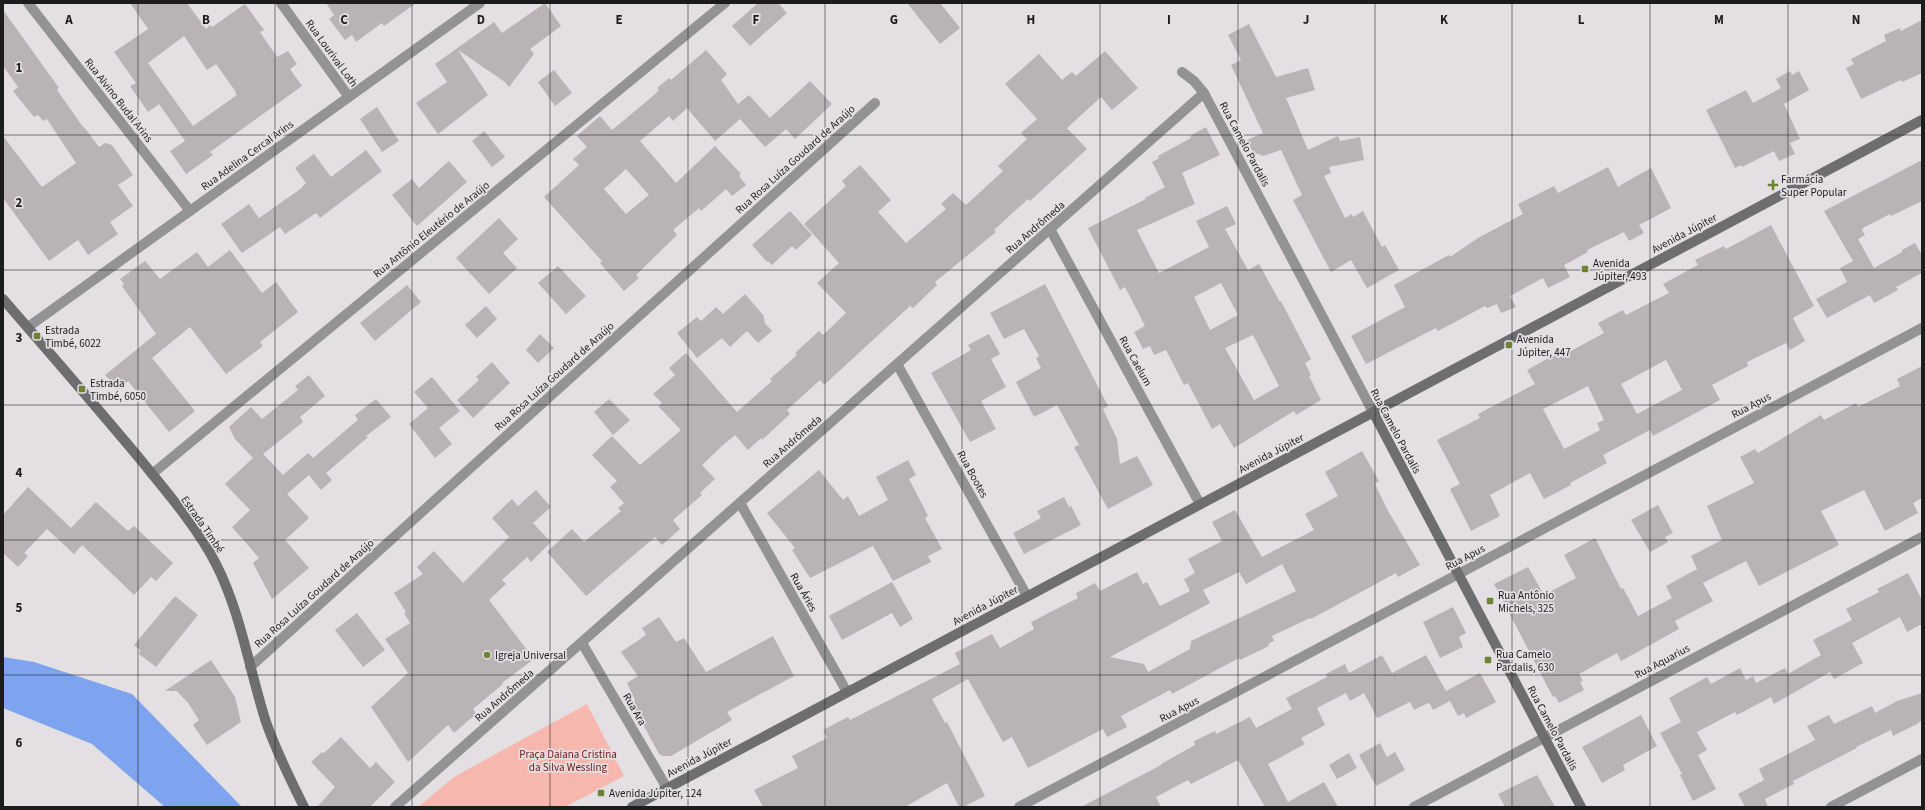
<svg xmlns="http://www.w3.org/2000/svg" width="1925" height="810" font-family="'Source Sans 3',sans-serif">
  <style>
    .green { fill: #f6b8ae }
    .water { fill: #7ea4ef }
    .building { fill: #b9b3b5; fill-rule: evenodd }
    .lines { fill: none; stroke-linecap: round; stroke-linejoin: round }
    .street { stroke: #939395; stroke-width: 10 }
    .secondary { stroke: #6e6d70; stroke-width: 10 }
    .grid { fill: none; stroke: #1d1c1d; stroke-width: 1; stroke-opacity: 0.55 }
    .poi-dot { fill: #6e8334; stroke: #e3dfe3; stroke-width: 1.5 }
    .labels { text-anchor: middle; stroke-width: 3.5; stroke-linejoin: round; paint-order: stroke }
    .street-label { font-size: 11px; fill: #1d1c1d; stroke: #e3dfe3 }
    .poi-label { font-size: 11px; fill: #1d1c1d; stroke: #e3dfe3; text-anchor: start }
    .park-label { font-size: 11px; fill: #6d1813; stroke: #e3dfe3 }
    .grid-label { font-size: 13px; text-anchor: middle; font-weight: bold; fill: #1d1c1d; stroke: #e3dfe3; stroke-width: 3.5; stroke-linejoin: round; paint-order: stroke }
  </style>
  <rect width="100%" height="100%" fill="#e3dfe3"/>
  <!-- green -->
  <polygon class="green" points="587,704 624,776 565,807 418,807 454,777"/>
  <!-- water -->
  <polygon class="water" points="3,657 34,662 132,694 242,807 165,807 92,744 3,708"/>
  <!-- building -->
  <g class="building">
    <path d="M130,3h57l19,26 4,-4 2,2 33,-23 19,26 -4,2 17,25 11,-6 9,13 -7,5 12,17 -92,66 3,3 -27,19 -16,-23 15,-10 -26,-37 -11,8 -18,-26 6,-3 -22,-31 34,-23zM184,36l23,34 9,-6 20,28h-1l2,3 -44,31 -45,-63z"/>
    <polygon points="326,3 416,3 384,26 382,23 356,42 352,35 345,40 329,19 334,15"/>
    <polygon points="545,3 561,26 530,49 534,54 509,87 505,82 458,50 488,95 438,134 416,103 447,82 435,64 494,22 502,33"/>
    <polygon points="758,3 778,3 787,13 750,46 732,26"/>
    <polygon points="907,3 940,3 960,28 940,44"/>
    <polygon points="3,10 59,88 57,90 83,127 84,127 99,147 105,143 112,145 133,175 118,185 133,206 110,222 118,234 88,255 78,240 49,261 3,198 3,136 42,187 76,163 47,119 43,121 38,115 34,117 13,91 18,87 3,66"/>
    <polygon points="1922,20 1922,73 1902,82 1901,80 1861,99 1846,68 1854,64 1851,59 1886,41 1884,35 1900,28 1901,31"/>
    <polygon points="1249,24 1276,77 1308,68 1315,90 1286,98 1308,150 1338,136 1340,141 1360,137 1364,160 1329,167 1331,173 1324,176 1345,218 1352,214 1353,217 1363,211 1382,247 1385,245 1399,270 1367,288 1351,260 1331,272 1293,200 1302,195 1281,150 1263,156 1253,152 1247,140 1263,133 1231,65 1241,60 1228,35"/>
    <path d="M706,50l21,24 -6,6 17,24 11,-9 21,23 40,-37 22,23 -37,35 -9,-10 -21,18 -25,-28 -25,22 -28,-33 -14,13 -4,-5 -29,25 36,42 39,-37 26,28 -2,2 7,9 -14,11 -6,-7 -25,22 -2,-3 -26,22 4,5 -41,40 3,3 -15,13 -24,-28 2,-2 -58,-64 35,-32 -6,-6 14,-12 -10,-11 23,-20 12,14 41,-34 6,-6 -2,-2 12,-10 2,2zM626,169l23,26 -23,19 -22,-25z"/>
    <polygon points="1105,51 1138,88 1112,110 1101,97 1067,128 1087,149 1030,201 1028,199 994,230 996,232 935,282 937,285 913,308 910,306 824,385 820,380 787,410 790,414 762,440 761,438 748,450 735,435 722,446 702,465 715,479 700,493 702,495 673,520 680,529 662,545 655,537 586,596 547,552 572,529 584,542 621,511 618,508 624,503 610,487 617,481 592,455 612,436 640,465 681,430 658,406 662,403 653,394 675,375 669,368 686,353 737,412 772,381 770,379 797,355 795,353 819,331 823,335 846,313 817,283 839,263 804,224 846,186 842,181 860,165 891,200 878,212 906,243 946,209 941,204 953,193 966,205 1003,171 998,166 1027,139 1021,133 1037,119 1005,84 1039,54 1062,80 1072,72 1076,76"/>
    <polygon points="554,70 572,93 555,106 538,82"/>
    <polygon points="1790,71 1792,75 1799,71 1809,90 1784,104 1800,139 1790,143 1795,154 1779,161 1774,151 1742,167 1741,165 1735,168 1706,110 1746,90 1753,103 1781,88 1776,79"/>
    <polygon points="377,107 399,141 382,152 360,119"/>
    <path d="M1206,127l14,28 -38,18 13,31 -58,26 22,43 50,-26 -13,-26 31,-15 9,18 -11,5 23,41 11,-6 21,38 1,-1 30,58 -6,4 6,12 -2,1 12,24 -25,15 -2,-4 -60,37 -14,-24 -8,5 -24,-46 -4,2 -18,-35 -12,5 -4,-9 -7,3 -9,-17 11,-6 -20,-39 -5,3 -32,-62 58,-29 -1,-1 20,-11 -13,-25 7,-4 -1,-2 33,-18 -1,-2zM1221,283l17,32 -28,15 -16,-33zM1253,335l26,51 -25,14 -29,-52z"/>
    <polygon points="484,131 505,157 492,167 472,141"/>
    <polygon points="366,150 382,171 320,218 316,213 285,234 280,227 242,253 221,224 249,204 259,218 299,190 306,183 295,168 314,154 331,177"/>
    <polygon points="1922,160 1922,201 1891,216 1890,214 1863,228 1862,230 1865,235 1858,239 1874,268 1902,252 1902,250 1915,243 1922,255 1922,273 1896,287 1898,290 1874,303 1870,295 1827,318 1816,299 1847,282 1840,268 1853,261 1824,211"/>
    <polygon points="449,161 467,182 417,226 392,195 412,179 419,188"/>
    <polygon points="1608,167 1618,187 1624,183 1651,168 1671,208 1639,225 1644,233 1629,241 1624,232 1587,250 1588,252 1564,265 1570,277 1548,288 1543,278 1510,296 1516,307 1501,313 1497,304 1487,308 1485,306 1438,331 1436,328 1366,364 1351,336 1405,307 1394,285 1449,255 1450,257 1478,238 1523,214 1518,204 1554,186 1558,193"/>
    <polygon points="790,211 812,235 796,250 792,246 772,265 768,261 767,262 752,245"/>
    <polygon points="499,218 518,239 503,253 517,268 489,294 456,258"/>
    <path d="M1771,225l43,81 -21,12 12,23 -15,9 -4,-7 -39,19 1,4 -36,19 8,15 -67,36 -3,-6 -47,25 4,8 -37,20 1,2 -27,14 -14,-26 -40,22 10,21 -29,15 -21,-42 10,-5 -23,-44 43,-22 -2,-4 57,-30 -8,-14 29,-16 2,4 46,-25 -6,-10 25,-13 3,5 43,-22 -6,-9 35,-19 -3,-5 29,-14 2,3zM1666,360l16,30 -45,24 -16,-30zM1588,386l16,34 -7,3 3,7 -36,19 -21,-40z"/>
    <polygon points="230,250 262,293 276,282 298,312 260,342 263,346 226,374 190,327 152,358 195,411 169,432 128,381 118,390 105,375 156,334 122,286 124,284 120,279 145,261 160,279 197,252 208,267"/>
    <polygon points="558,266 586,296 566,314 538,283"/>
    <polygon points="1045,284 1108,406 1103,409 1117,439 1120,464 1137,456 1153,485 1108,509 1074,447 1079,445 1057,405 1034,417 1016,382 1041,368 1036,358 1039,356 1024,329 1004,339 990,313"/>
    <polygon points="407,285 421,302 375,341 360,323"/>
    <polygon points="745,294 764,316 763,317 765,320 764,322 772,331 758,343 747,331 730,347 722,338 697,358 677,333 697,317 701,321 716,307 723,314"/>
    <polygon points="486,306 497,319 477,338 465,325"/>
    <polygon points="540,334 554,348 538,363 526,350"/>
    <polygon points="989,334 1000,354 991,359 1006,387 981,401 996,429 970,442 931,373 971,350 968,345"/>
    <polygon points="492,362 510,383 473,418 457,400 479,380 476,377"/>
    <polygon points="1922,366 1922,498 1913,503 1918,513 1885,531 1864,490 1821,511 1839,545 1759,586 1746,561 1703,583 1713,601 1675,621 1679,629 1621,661 1617,653 1579,674 1583,681 1580,682 1584,690 1559,703 1555,696 1553,697 1494,584 1528,567 1544,595 1576,578 1564,555 1595,538 1621,589 1623,588 1638,616 1672,598 1666,586 1697,569 1691,556 1722,540 1707,506 1754,483 1740,457 1755,449 1758,453 1821,415 1824,420 1856,403 1858,407 1900,386 1897,379"/>
    <polygon points="309,375 325,396 300,417 303,422 263,454 283,475 308,453 313,458 358,420 355,415 376,399 391,417 366,436 368,437 326,473 332,480 321,490 309,475 287,494 309,518 285,540 309,568 272,599 253,563 259,558 232,527 250,510 225,484 253,458 235,439 229,427 251,407 262,419 298,390 295,386"/>
    <polygon points="432,377 460,411 439,428 452,444 435,458 409,424 428,408 414,392"/>
    <polygon points="609,399 630,420 613,435 594,412"/>
    <path d="M1362,451l17,30 -4,3 12,25 33,56 -22,12 -2,-4 -85,46 -1,-1 -38,18 2,5 -6,3 1,2 -29,14 -1,-2 -67,36 -2,-4 -49,26 6,11 -20,10 -4,-8 -75,39 -16,-31 -9,5 -35,-63 -36,20 13,24 2,-1 38,74 -22,11h-4l-12,-24 -42,24h-142l-9,-17 44,-22 -6,-12 35,-18 -4,-8 25,-13 2,3 110,-56 -5,-11 37,-19 8,14 34,-19 -3,-7 47,-24 -2,-5 19,-10 5,8 37,-19 6,12 4,-2 13,24 30,-15 -6,-12 11,-6 -7,-14 34,-18 -10,-19 23,-12 27,47 52,-27 -9,-16 33,-18 -13,-24zM1282,564l14,27 -105,50 -1,8 -42,23 -4,-8 -34,-7 100,-54 -7,-13 36,-18 7,12z"/>
    <polygon points="908,460 916,475 909,479 928,516 925,518 942,549 928,556 931,562 893,581 873,546 810,578 792,550 795,548 767,513 819,470 843,500 848,496 859,516 888,500 876,477"/>
    <polygon points="28,487 71,528 96,502 128,531 134,526 173,563 156,581 151,577 134,595 82,545 74,554 47,529 24,553 28,556 18,567 3,553 3,515"/>
    <polygon points="536,490 551,507 533,523 551,542 531,562 527,557 502,580 506,584 489,600 534,659 502,683 503,684 473,709 476,714 454,733 448,725 408,762 371,707 408,673 385,639 410,623 404,613 406,612 394,593 423,574 417,567 434,551 463,583 509,537 492,518 512,499 518,506"/>
    <polygon points="1064,497 1069,507 1071,506 1081,525 1024,554 1013,533 1041,518 1037,511"/>
    <polygon points="1658,505 1673,533 1665,537 1668,542 1650,552 1631,520"/>
    <polygon points="1908,573 1922,600 1922,624 1907,632 1900,617 1852,643 1863,663 1834,679 1830,672 1774,704 1771,697 1737,715 1735,712 1697,732 1707,750 1698,755 1716,789 1693,801 1680,775 1682,774 1660,733 1681,722 1669,698 1707,677 1711,684 1740,668 1746,680 1753,676 1756,683 1785,668 1788,674 1821,655 1813,640 1852,620 1846,609 1879,592 1877,589"/>
    <polygon points="892,582 913,619 900,627 892,613 842,640 829,616"/>
    <polygon points="175,596 198,615 156,667 139,654 140,650 134,645"/>
    <polygon points="1453,607 1466,633 1459,637 1463,647 1440,658 1423,622"/>
    <polygon points="357,613 385,650 363,667 335,630"/>
    <polygon points="659,617 676,642 684,638 706,672 773,636 794,676 727,712 732,720 671,756 663,756 659,754 631,702 635,700 627,683 638,676 621,652 646,635 642,628"/>
    <polygon points="1382,655 1392,673 1426,655 1446,691 1480,673 1496,702 1466,718 1464,713 1458,716 1450,701 1433,710 1430,704 1428,703 1414,710 1410,702 1377,718 1364,693 1350,701 1346,693 1317,708 1325,725 1301,738 1305,744 1268,764 1288,802 1324,782 1338,807 1265,807 1238,760 1191,784 1188,780 1156,797 1161,807 1081,807 1161,765 1161,764 1195,745 1194,741 1215,731 1216,734 1250,717 1256,728 1292,709 1286,698 1327,677 1326,674 1345,664 1349,673"/>
    <polygon points="211,660 235,697 241,722 207,745 193,725 199,720 188,703 177,691 165,691"/>
    <polygon points="1922,693 1922,720 1917,724 1893,736 1891,730 1856,747 1857,748 1793,781 1794,784 1765,799 1768,807 1745,807 1738,794 1764,780 1759,769 1815,740 1807,726 1829,715 1834,724 1872,706 1875,713 1897,701"/>
    <polygon points="1641,715 1657,746 1623,765 1625,770 1602,783 1582,747"/>
    <polygon points="341,737 370,768 376,762 395,782 370,807 317,807 335,787 311,762 322,752 324,753"/>
    <polygon points="1380,743 1387,757 1395,752 1405,770 1376,786 1359,755"/>
    <polygon points="1349,753 1357,768 1337,779 1329,765"/>
    <polygon points="1537,775 1555,807 1505,807 1498,794"/>
  </g>
  <g class="lines">
    <!-- street -->
    <g class="street">
      <polyline points="28,3 190,211"/>
      <polyline points="281,3 349,97"/>
      <polyline points="1182,72 1194,81 1204,93 1373,412"/>
      <polyline points="1050,229 1200,504"/>
      <polyline points="28,327 480,3"/>
      <polyline points="897,364 1027,596"/>
      <polyline points="152,474 725,3"/>
      <polyline points="740,503 847,692"/>
      <polyline points="582,643 667,788"/>
      <polyline points="250,667 875,103"/>
      <polyline points="395,807 1204,93"/>
      <polyline points="1019,807 1922,328"/>
      <polyline points="1414,807 1922,537"/>
      <polyline points="1831,807 1922,759"/>
    </g>
    <!-- secondary -->
    <g class="secondary">
      <path d="M3,299c46,53 92,106 137,160 25,31 58,69 76,105 25,49 33,105 50,158 10,29 24,57 38,85"/>
      <polyline points="1373,412 1581,807"/>
      <polyline points="632,807 1922,120"/>
    </g>
  </g>
  <!-- grid -->
  <path class="grid" d="M138,3v804M275,3v804M412,3v804M550,3v804M688,3v804M825,3v804M962,3v804M1100,3v804M1238,3v804M1375,3v804M1512,3v804M1650,3v804M1788,3v804M3,135h1919M3,270h1919M3,405h1919M3,540h1919M3,675h1919"/>
  <!-- markers -->
  <g class="poi-dot">
    <path d="M1771 179h4v4h4v4h-4v4h-4v-4h-4v-4h4z"/>
    <rect x="1581" y="265" width="8" height="8" rx="2"/>
    <rect x="33" y="332" width="8" height="8" rx="2"/>
    <rect x="1505" y="341" width="8" height="8" rx="2"/>
    <rect x="78" y="385" width="8" height="8" rx="2"/>
    <rect x="1486" y="597" width="8" height="8" rx="2"/>
    <circle cx="487" cy="655" r="4"/>
    <rect x="1484" y="656" width="8" height="8" rx="2"/>
    <rect x="597" y="789" width="8" height="8" rx="2"/>
  </g>
  <g class="labels">
    <!-- street labels -->
    <g class="street-label">
      <text transform="translate(332 53) rotate(54)" y="4">Rua Lourival Loth</text>
      <text transform="translate(119 100) rotate(52)" y="4">Rua Alvino Budal Arins</text>
      <text transform="translate(1245 144) rotate(62)" y="4">Rua Camelo Pardalis</text>
      <text transform="translate(247 155) rotate(-36)" y="4">Rua Adelina Cercal Arins</text>
      <text transform="translate(795 159) rotate(-42)" y="4">Rua Rosa Luíza Goudard de Araújo</text>
      <text transform="translate(1035 227) rotate(-41)" y="4">Rua Andrômeda</text>
      <text transform="translate(431 229) rotate(-39)" y="4">Rua Antônio Eleutério de Araújo</text>
      <text transform="translate(1684 233) rotate(-28)" y="4">Avenida Júpiter</text>
      <text transform="translate(1136 361) rotate(61)" y="4">Rua Caelum</text>
      <text transform="translate(554 376) rotate(-42)" y="4">Rua Rosa Luíza Goudard de Araújo</text>
      <text transform="translate(1751 405) rotate(-28)" y="4">Rua Apus</text>
      <text transform="translate(1396 431) rotate(62)" y="4">Rua Camelo Pardalis</text>
      <text transform="translate(792 441) rotate(-41)" y="4">Rua Andrômeda</text>
      <text transform="translate(1271 453) rotate(-28)" y="4">Avenida Júpiter</text>
      <text transform="translate(973 474) rotate(61)" y="4">Rua Bootes</text>
      <text transform="translate(203 524) rotate(55)" y="4">Estrada Timbé</text>
      <text transform="translate(1465 557) rotate(-28)" y="4">Rua Apus</text>
      <text transform="translate(804 592) rotate(60)" y="4">Rua Áries</text>
      <text transform="translate(314 593) rotate(-42)" y="4">Rua Rosa Luíza Goudard de Araújo</text>
      <text transform="translate(985 605) rotate(-28)" y="4">Avenida Júpiter</text>
      <text transform="translate(1662 661) rotate(-28)" y="4">Rua Aquarius</text>
      <text transform="translate(504 695) rotate(-41)" y="4">Rua Andrômeda</text>
      <text transform="translate(635 709) rotate(60)" y="4">Rua Ara</text>
      <text transform="translate(1179 709) rotate(-28)" y="4">Rua Apus</text>
      <text transform="translate(1553 728) rotate(62)" y="4">Rua Camelo Pardalis</text>
      <text transform="translate(699 757) rotate(-28)" y="4">Avenida Júpiter</text>
    </g>
    <!-- poi labels -->
    <g class="poi-label">
      <text x="1781" y="183">Farmácia<tspan x="1781" dy="13">Super Popular</tspan></text>
      <text x="1593" y="267">Avenida<tspan x="1593" dy="13">Júpiter, 493</tspan></text>
      <text x="45" y="334">Estrada<tspan x="45" dy="13">Timbé, 6022</tspan></text>
      <text x="1517" y="343">Avenida<tspan x="1517" dy="13">Júpiter, 447</tspan></text>
      <text x="90" y="387">Estrada<tspan x="90" dy="13">Timbé, 6050</tspan></text>
      <text x="1498" y="599">Rua Antônio<tspan x="1498" dy="13">Michels, 325</tspan></text>
      <text x="1496" y="658">Rua Camelo<tspan x="1496" dy="13">Pardalis, 630</tspan></text>
      <text x="495" y="659">Igreja Universal</text>
      <text x="609" y="797">Avenida Júpiter, 124</text>
    </g>
    <!-- park labels -->
    <g class="park-label">
      <text x="568" y="758">Praça Daiana Cristina<tspan x="568" dy="13">da Silva Wessling</tspan></text>
    </g>
  </g>
  <g class="grid-label">
    <text x="69" y="24">A</text>
    <text x="206" y="24">B</text>
    <text x="344" y="24">C</text>
    <text x="481" y="24">D</text>
    <text x="619" y="24">E</text>
    <text x="756" y="24">F</text>
    <text x="894" y="24">G</text>
    <text x="1031" y="24">H</text>
    <text x="1169" y="24">I</text>
    <text x="1306" y="24">J</text>
    <text x="1444" y="24">K</text>
    <text x="1581" y="24">L</text>
    <text x="1719" y="24">M</text>
    <text x="1856" y="24">N</text>
    <text x="19" y="72">1</text>
    <text x="19" y="207">2</text>
    <text x="19" y="342">3</text>
    <text x="19" y="477">4</text>
    <text x="19" y="612">5</text>
    <text x="19" y="747">6</text>
  </g>
  <!-- border -->
  <rect width="1925" height="810" fill="none" stroke="#1d1c1d" stroke-width="8"/>
</svg>
